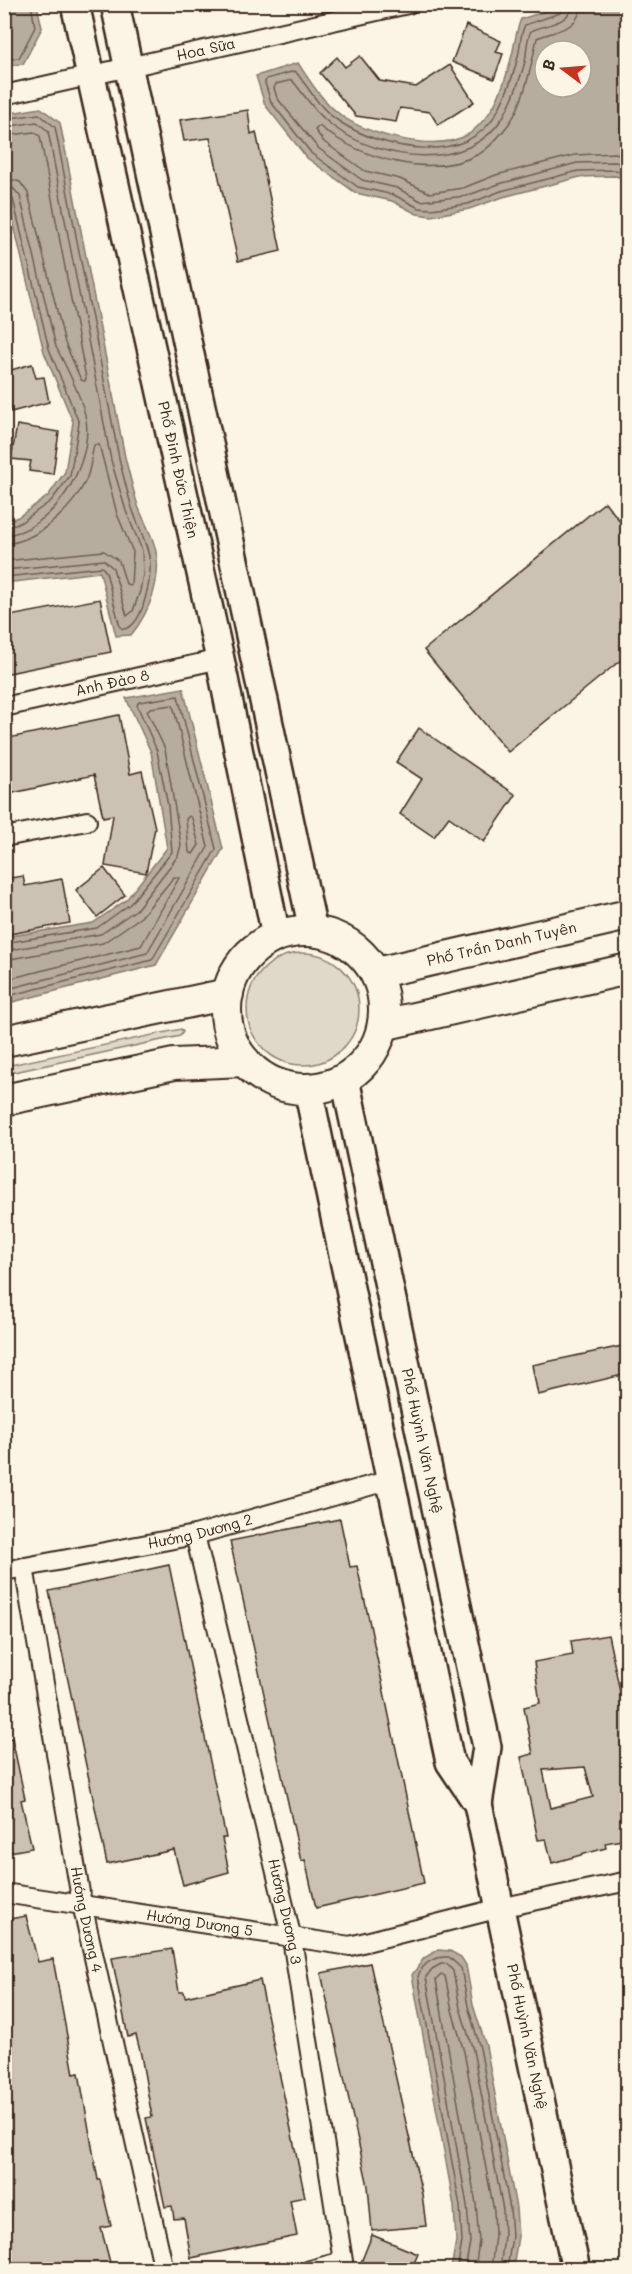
<svg xmlns="http://www.w3.org/2000/svg" width="632" height="2274" font-family="Mali,sans-serif">
  <style>
    .green { fill: #e0d8c8; stroke: #8e8173; stroke-width: 1.5 }
    .water { fill: #b7ad9e; stroke: #85796b; stroke-width: 1.5; fill-rule: evenodd }
    .lines { fill: none; stroke-linecap: round; stroke-linejoin: round }
    .shore { stroke: #6d5e51; stroke-width: 1.5 }
    .building { fill: #ccc2b3; stroke: #3b2a1e; stroke-width: 1.5; fill-rule: evenodd }
    .street-casing { stroke: #3b2a1e; stroke-width: 22 }
    .secondary-casing { stroke: #3b2a1e; stroke-width: 32 }
    .primary-casing { stroke: #3b2a1e; stroke-width: 34 }
    .street { stroke: #fcf5e5; stroke-width: 18 }
    .secondary { stroke: #fcf5e5; stroke-width: 27 }
    .primary { stroke: #fcf5e5; stroke-width: 30 }
    .labels { text-anchor: middle; stroke-width: 4.5; stroke-linejoin: round; paint-order: stroke }
    .street-label { font-size: 15px; fill: #3b2a1e; stroke: #fcf5e5 }
  </style>
  <rect width="100%" height="100%" fill="#fcf5e5"/>
  <filter id="ink" filterUnits="userSpaceOnUse"><feTurbulence type="fractalNoise" baseFrequency=".0167" numOctaves="2"/><feDisplacementMap in="SourceGraphic" scale="12" xChannelSelector="R" yChannelSelector="G"/><feConvolveMatrix kernelMatrix="1 2 1 2 8 2 1 2 1" color-interpolation-filters="sRGB"/></filter>
  <g filter="url(#ink)">
    <!-- green -->
    <g class="green">
      <circle cx="303" cy="1009" r="56"/>
      <polygon points="181,1029 183,1032 180,1036 5,1074 5,1066"/>
    </g>
    <!-- water -->
    <g class="water">
      <path d="M567,4l60,1v174l-12,-3 -35,1 -77,20 -34,12 -38,7 -14,-2 -25,-13 -36,-8 -49,-35 -42,-53 -9,-29 42,-13c13,20 24,38 44,53 27,20 96,37 127,18 7,-5 18,-17 22,-24 9,-13 16,-36 20,-51 4,-14 4,-26 10,-40zM545,51h36v36h-36z"/>
      <polygon points="4,5 37,5 42,28 23,64 5,66"/>
      <path d="M41,108l19,15 65,334c4,16 8,33 13,49 5,13 12,25 16,38 10,31 -4,68 -23,91l-15,1 -16,-64 -95,11v-61l13,-5 30,-21 17,-24 8,-50 -29,-70 -39,-164v-74z"/>
      <polygon points="183,688 223,849 156,965 5,1004 5,937 93,923 126,900 167,848 151,752 126,698"/>
      <polygon points="438,1950 450,1951 461,1957 466,1965 473,2005 486,2046 516,2208 518,2236 513,2269 451,2269 456,2241 454,2206 412,1975 424,1958"/>
    </g>
    <g class="lines">
      <!-- shore -->
      <g class="shore">
        <path d="M564,4l-4,9 -35,12c-6,12 -4,23 -8,35 -4,17 -12,37 -20,52 -29,55 -114,38 -157,10 -21,-13 -30,-33 -45,-51l-29,8 -1,4 6,19 41,52 46,33 36,8 25,13 12,1 37,-5 33,-13 77,-20 37,-1 13,3"/>
        <path d="M572,4c-1,20 -27,20 -41,27 -5,9 -4,21 -6,31 -5,17 -13,40 -22,55 -34,56 -122,44 -169,10 -18,-13 -28,-30 -42,-47l-16,4 -2,4 3,10 41,50 44,32 35,8 24,13 45,-5 33,-12 78,-21 38,-1 13,3"/>
        <path d="M581,4c-1,26 -25,26 -44,34 -5,24 -13,67 -29,87 -7,9 -18,23 -29,29 -49,26 -119,4 -160,-28l-4,4 9,12 41,29 35,8 30,14 33,-5 33,-13 79,-20 40,-2 13,3"/>
        <polyline points="4,60 19,58 35,27 31,4"/>
        <path d="M4,119l35,-5 16,13 64,331c4,17 8,33 13,50 15,43 26,49 11,98 -3,9 -9,22 -20,23l-3,-2 -14,-55 -4,-5 -98,10"/>
        <polyline points="4,127 37,122 48,131 111,460 126,511 142,550 143,574 140,591 133,611 127,616 113,568 104,560 4,570"/>
        <polyline points="4,136 34,132 40,136 86,378 85,381 81,380 65,343 28,193 20,182 4,177"/>
        <path d="M4,186l9,2 7,8 36,151c10,19 27,53 30,73 7,45 -34,112 -82,115"/>
        <polyline points="4,194 13,199 49,349 79,423 70,476 51,501 20,523 4,527"/>
        <path d="M4,544c33,-2 68,-35 81,-62 6,-11 6,-26 9,-37l5,-1 18,70 16,38 -2,33 -5,-1 -7,-23 -15,-10 -100,10"/>
        <polygon points="189,816 192,818 199,845 193,854 189,852 186,819"/>
        <polyline points="4,943 97,928 130,904 172,852 168,806 157,751 137,705 139,702 178,696 216,849 152,960 4,997"/>
        <polyline points="4,951 101,934 136,910 178,856 181,845 165,749 147,711 150,708 173,705 208,847 147,953 4,990"/>
        <polyline points="4,960 103,943 141,917 174,877 179,878 141,946 4,980"/>
        <path d="M457,2270l5,-28 -2,-36 -42,-230c5,-14 18,-20 31,-19l12,11 7,38 12,42 30,161 2,27 -5,34"/>
        <polyline points="465,2270 470,2242 467,2205 426,1977 432,1969 441,1964 447,1964 453,1971 460,2008 473,2050 503,2210 504,2236 500,2270"/>
        <polyline points="475,2270 479,2241 476,2204 436,1980 442,1974 445,1976 452,2010 464,2052 494,2211 495,2235 491,2270"/>
      </g>
    </g>
    <!-- building -->
    <g class="building">
      <polygon points="466,25 501,41 496,52 503,54 494,79 452,62"/>
      <polygon points="360,56 380,81 416,87 450,65 474,102 438,125 430,112 400,108 396,122 356,116 320,73 337,57 345,67"/>
      <polygon points="248,110 251,134 256,132 281,251 238,261 210,138 184,141 180,120"/>
      <polygon points="32,364 36,378 44,377 49,402 11,412 4,372"/>
      <polygon points="17,425 59,432 53,474 29,471 31,461 11,459"/>
      <polygon points="605,502 627,530 627,655 508,752 424,650"/>
      <polygon points="100,599 111,652 4,674 4,617"/>
      <polygon points="119,715 130,774 142,771 155,828 146,873 105,866 113,815 103,817 94,775 4,795 4,739"/>
      <polygon points="419,728 516,795 484,842 449,817 434,837 400,814 422,779 396,762"/>
      <polygon points="104,868 125,895 97,917 76,890"/>
      <polygon points="23,876 25,886 62,879 70,923 4,935 4,879"/>
      <polygon points="627,1345 627,1374 538,1395 532,1365"/>
      <polygon points="340,1519 350,1567 357,1566 369,1620 424,1883 316,1908 305,1860 301,1861 230,1541"/>
      <polygon points="169,1565 226,1838 222,1838 229,1872 183,1885 174,1850 107,1864 49,1591"/>
      <path d="M608,1635l19,89v115l-22,4 1,5 -54,15 -6,-24 -8,1 -17,-83 12,-3 -9,-47 16,-4 -6,-41 39,-7 -2,-14zM585,1767l8,30 -42,11 -8,-38z"/>
      <polygon points="12,1738 25,1799 21,1800 32,1848 4,1853 4,1739"/>
      <polygon points="26,1916 38,1962 53,1959 74,2074 79,2073 98,2180 100,2180 111,2226 101,2228 112,2270 4,2270 4,1920"/>
      <polygon points="172,1949 179,1992 184,1992 185,1997 260,1980 305,2197 290,2200 297,2236 191,2258 184,2218 174,2219 172,2206 165,2207 146,2118 152,2117 141,2055 136,2035 128,2037 112,1958"/>
      <polygon points="370,1963 422,2194 426,2226 372,2231 368,2186 321,1973"/>
      <polygon points="372,2235 418,2254 411,2270 358,2270"/>
    </g>
    <g class="lines">
      <!-- street casing -->
      <g class="street-casing">
        <g id="street">
          <path id="s1" d="M4,95l404,-91"/>
          <path id="s2" d="M4,707l216,-48"/>
          <polyline points="4,837 87,821"/>
          <path id="s3" d="M195,1535l97,404 51,322 -33,9"/>
          <path id="s4" d="M24,1567l58,337 82,366"/>
          <path id="s5" d="M4,1571l191,-36 195,-55"/>
          <path id="s6" d="M4,1893l346,53 150,-38 128,-27"/>
        </g>
      </g>
      <!-- secondary casing -->
      <g class="secondary-casing">
        <g id="secondary">
          <path id="s7" d="M75,4l145,655 56,277"/>
          <polyline points="115,4 313,930"/>
          <path id="s8" d="M345,1079l142,668 -9,57"/>
          <path id="s9" d="M308,1089l142,673 28,42 98,466"/>
        </g>
      </g>
      <!-- primary casing -->
      <g class="primary-casing">
        <g id="primary">
          <circle cx="305" cy="1010" r="79"/>
          <path id="s10" d="M376,973l252,-58"/>
          <polyline points="383,1025 628,969"/>
          <polyline points="4,1041 228,994"/>
          <polyline points="4,1100 174,1064 245,1061"/>
        </g>
      </g>
      <!-- street -->
      <use href="#street" class="street"/>
      <!-- secondary -->
      <use href="#secondary" class="secondary"/>
      <!-- primary -->
      <use href="#primary" class="primary"/>
    </g>
  </g>
  <g class="labels">
    <!-- street labels -->
    <g class="street-label">
      <text dy="5" stroke="none"><textPath href="#s1" startOffset="207">Hoa Sữa</textPath></text>
      <text dy="5" stroke="none"><textPath href="#s7" startOffset="477">Phố Đinh Đức Thiện</textPath></text>
      <text dy="5" stroke="none"><textPath href="#s2" startOffset="111">Anh Đào 8</textPath></text>
      <text dy="5" stroke="none"><textPath href="#s10" startOffset="129">Phố Trần Danh Tuyên</textPath></text>
      <text dy="5" stroke="none"><textPath href="#s8" startOffset="370">Phố Huỳnh Văn Nghệ</textPath></text>
      <text dy="5" stroke="none"><textPath href="#s5" startOffset="200">Hướng Dương 2</textPath></text>
      <text dy="5" stroke="none"><textPath href="#s3" startOffset="387">Hướng Dương 3</textPath></text>
      <text dy="5" stroke="none"><textPath href="#s4" startOffset="358">Hướng Dương 4</textPath></text>
      <text dy="5" stroke="none"><textPath href="#s6" startOffset="198">Hướng Dương 5</textPath></text>
      <text dy="5" stroke="none"><textPath href="#s9" startOffset="976">Phố Huỳnh Văn Nghệ</textPath></text>
    </g>
  </g>
  <!-- margin -->
  <rect width="632" height="2274" fill="none" stroke="#fcf5e5" stroke-width="24"/>
  <rect x="12" y="12" width="608" height="2250" fill="none" stroke="#3b2a1e" stroke-width="2" filter="url(#ink)"/>
  <!-- north arrow -->
  <g transform="translate(563 69) rotate(286)"><circle r="28" fill="#fcf5e5" stroke="#afa495" stroke-width="1.5"/>
  <path d="M0-4.5L10 22L0 15L-10 22Z" fill="#c8321e"/>
  <text y="-9" font-size="16" font-weight="bold" text-anchor="middle" fill="#3b2a1e">B</text>
  </g>
</svg>
